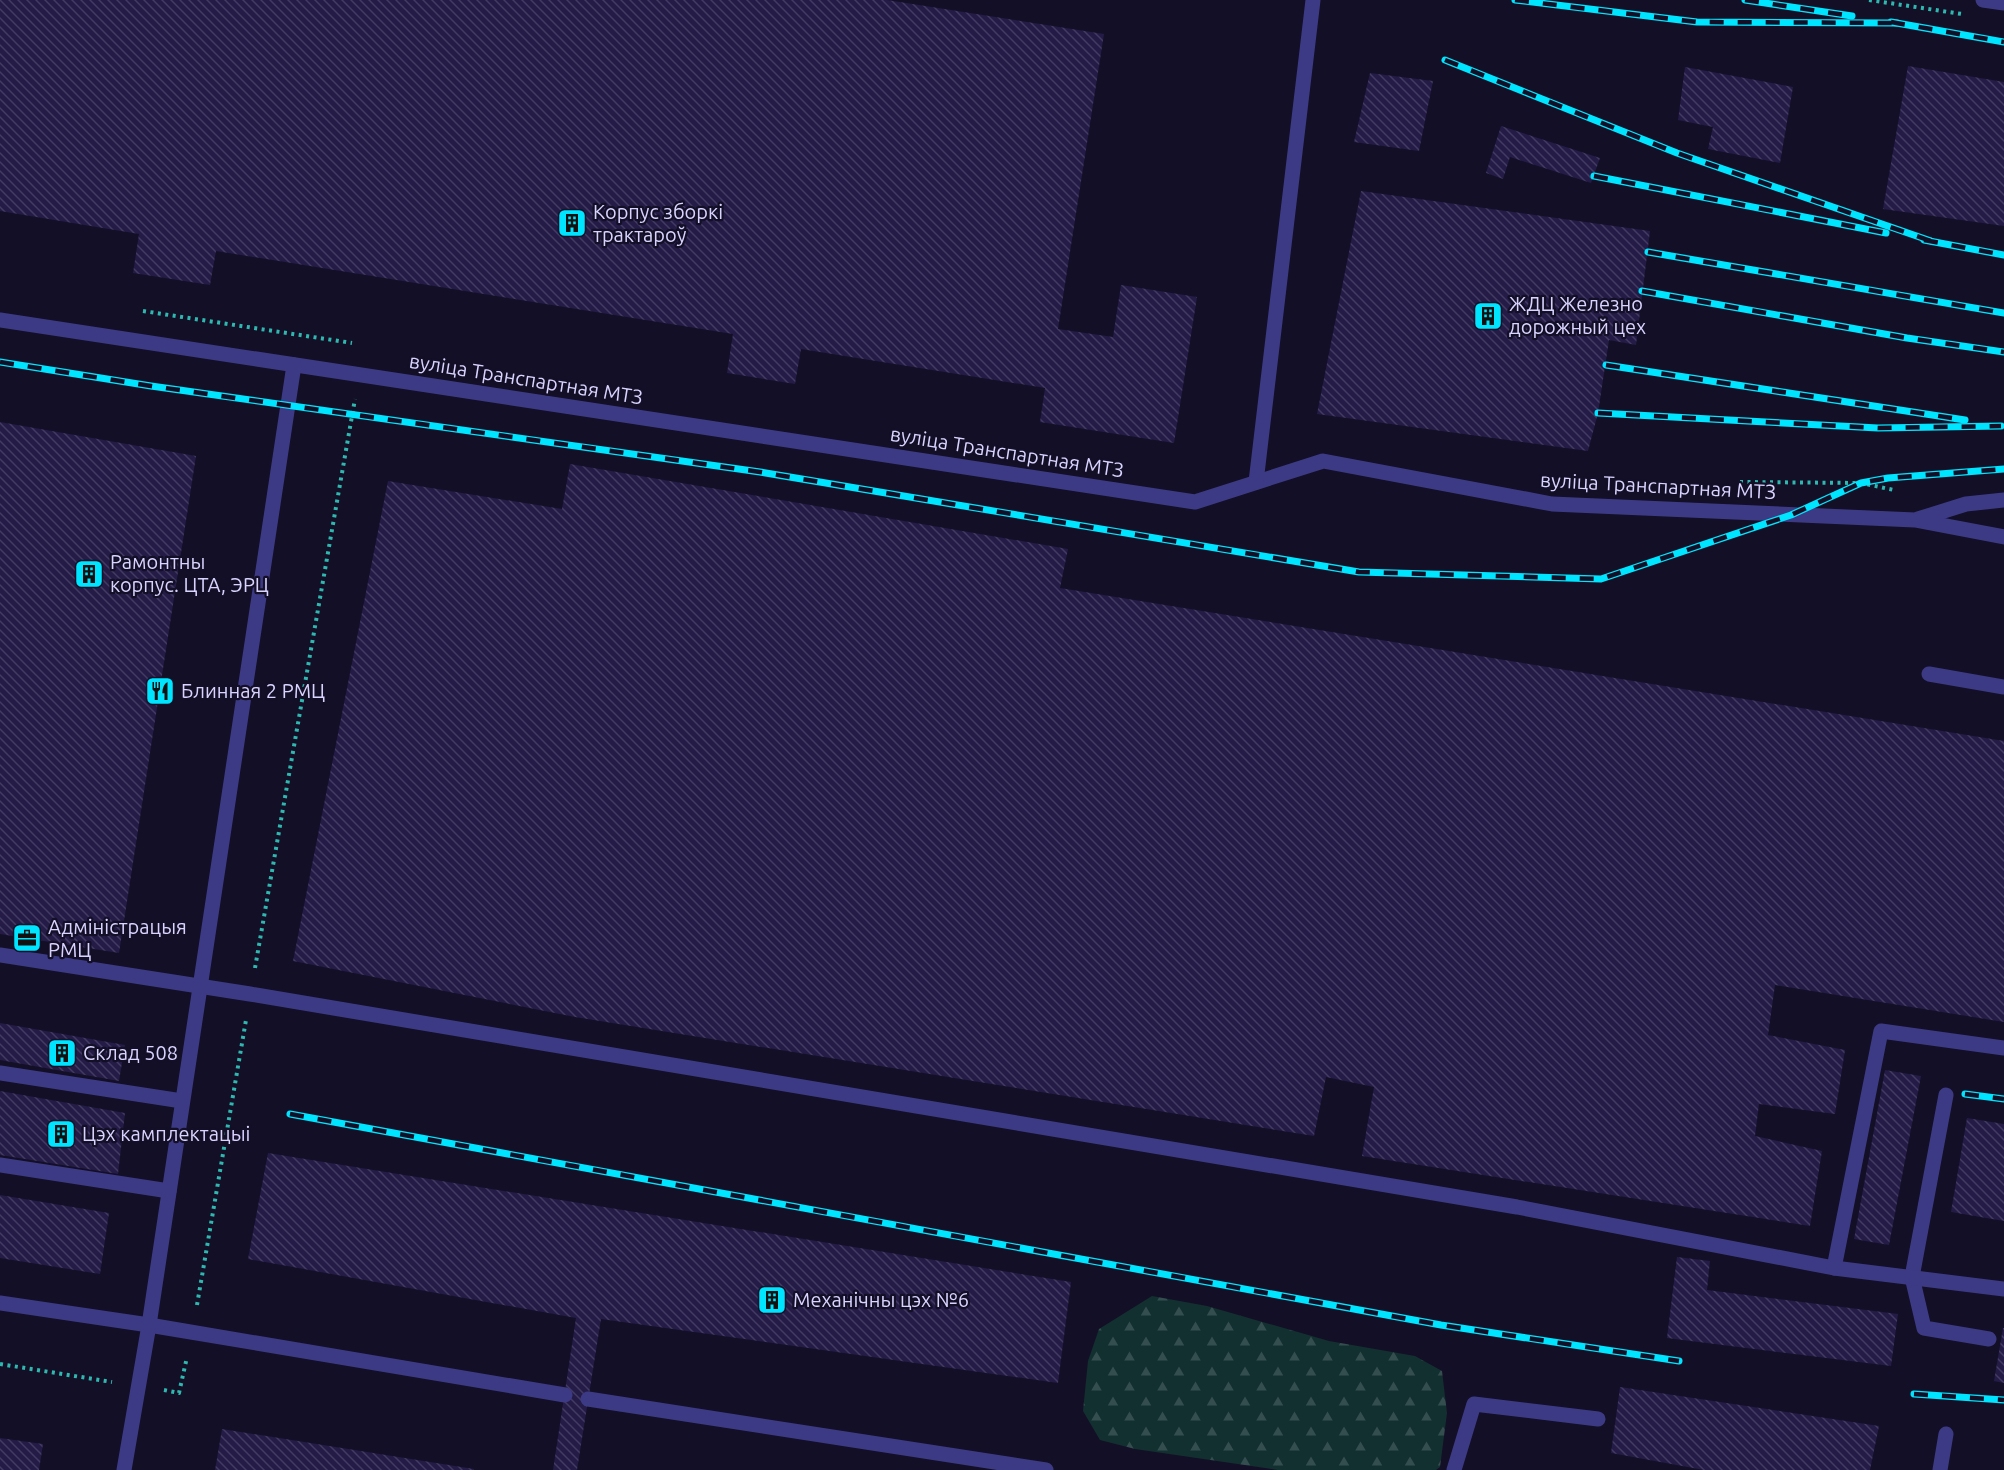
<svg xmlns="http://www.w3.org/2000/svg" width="2004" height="1470" font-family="Ubuntu,sans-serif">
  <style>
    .forest { fill: url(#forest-firs) }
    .building { fill: url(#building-back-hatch) }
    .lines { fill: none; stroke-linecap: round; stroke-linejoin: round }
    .path { stroke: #2fb8b0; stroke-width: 4; stroke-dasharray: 3 4.5; stroke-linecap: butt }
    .lane { stroke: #3d3a85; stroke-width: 15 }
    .rail-casing { stroke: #00e5ff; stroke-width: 7 }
    .rail { stroke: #130f26; stroke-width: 4.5; stroke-dasharray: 14; stroke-linecap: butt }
    .labels { text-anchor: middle; stroke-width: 4.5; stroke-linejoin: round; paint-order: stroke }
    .poi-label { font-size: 20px; fill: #d9d4ff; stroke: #130f26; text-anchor: start }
    .street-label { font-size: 20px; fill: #d9d4ff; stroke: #130f26 }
  </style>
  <defs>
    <pattern id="forest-firs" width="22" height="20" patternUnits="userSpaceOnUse" patternTransform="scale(1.5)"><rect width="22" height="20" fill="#12302f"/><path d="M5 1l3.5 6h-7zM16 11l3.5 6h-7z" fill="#344d4e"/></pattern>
    <pattern id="building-back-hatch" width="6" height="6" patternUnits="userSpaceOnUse" patternTransform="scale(1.5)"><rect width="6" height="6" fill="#241b47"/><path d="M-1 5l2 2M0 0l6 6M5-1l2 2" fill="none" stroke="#433b63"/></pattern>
  </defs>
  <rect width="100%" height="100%" fill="#130f26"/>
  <!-- forest -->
  <polygon class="forest" points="1152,1296 1207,1306 1329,1341 1415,1356 1442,1371 1447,1413 1440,1467 1436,1470 1278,1470 1135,1449 1100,1440 1083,1411 1088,1361 1099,1329"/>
  <!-- building -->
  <g class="building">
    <polygon points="0,0 887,0 1104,34 1058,329 1113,337 1121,285 1197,297 1174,443 1040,422 1045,388 801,349 795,384 727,373 733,334 216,251 210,285 133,273 139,234 0,211"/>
    <polygon points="1908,66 2004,82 2004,226 1883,209"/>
    <polygon points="1685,67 1793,87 1780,163 1708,149 1713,127 1678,120"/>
    <polygon points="1370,73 1433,81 1419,151 1354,142"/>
    <polygon points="1501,126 1600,158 1591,183 1510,157 1503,179 1486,173"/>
    <polygon points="1361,191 1650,231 1636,345 1609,340 1598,413 1588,451 1317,414"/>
    <polygon points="0,422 196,456 119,953 0,934"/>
    <polygon points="570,464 1068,549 1060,588 2004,741 2004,1022 1775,985 1768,1035 1845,1050 1835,1114 1759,1104 1755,1136 1822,1151 1810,1226 1362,1156 1374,1087 1326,1077 1314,1136 575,1017 293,961 388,481 562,509"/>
    <polygon points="0,1023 125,1045 119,1081 0,1060"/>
    <polygon points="1885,1070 1921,1076 1889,1245 1854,1239"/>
    <polygon points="0,1091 125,1113 118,1174 0,1155"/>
    <polygon points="1967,1118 2004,1124 2004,1221 1951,1212"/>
    <polygon points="268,1153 1071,1282 1058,1383 601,1319 577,1470 553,1470 576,1318 248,1259"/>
    <polygon points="0,1195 109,1213 100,1274 0,1258"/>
    <polygon points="1677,1257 1710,1261 1707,1290 1898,1314 1891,1366 1667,1338"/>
    <polygon points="2003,1328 2004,1328 2004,1383 1994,1381"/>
    <polygon points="1620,1387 1879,1426 1870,1470 1704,1470 1611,1453"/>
    <polygon points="222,1429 474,1469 474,1470 215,1470"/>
    <polygon points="0,1438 43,1444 39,1470 0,1470"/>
  </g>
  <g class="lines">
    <!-- path -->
    <g class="path">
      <polyline points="1869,0 1962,14"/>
      <polyline points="143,311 352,343"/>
      <polyline points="1740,482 1861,483 1894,490"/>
      <polyline points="255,968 355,399"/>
      <polyline points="197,1305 246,1020"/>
      <polyline points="0,1364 112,1382"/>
      <polyline points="164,1390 179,1393 187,1357"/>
    </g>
    <!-- lane -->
    <g class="lane">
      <polyline points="1983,0 2004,3"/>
      <polyline points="0,320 1195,502 1323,461 1552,504 1915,520 2004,537"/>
      <polyline points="1256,482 1313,0"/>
      <polyline points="1918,519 1966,504 2004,500"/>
      <polyline points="1929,674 2004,687"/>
      <polyline points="0,955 250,994 1517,1207 1834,1268 1881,1031 2004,1048"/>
      <polyline points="0,1073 182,1101"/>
      <polyline points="1946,1095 1912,1277 1924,1328 1989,1339"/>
      <polyline points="0,1165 169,1191"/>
      <polyline points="1834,1268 2004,1289"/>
      <polyline points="0,1303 149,1325 294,365"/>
      <polyline points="588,1399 1046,1470"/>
      <polyline points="124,1470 149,1325 565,1395"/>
      <polyline points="1454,1470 1474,1404 1598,1419"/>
      <polyline points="1940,1470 1946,1434"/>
    </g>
    <!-- rail casing -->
    <g class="rail-casing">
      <g id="rail">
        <polyline points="1515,0 1697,22 1897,23"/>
        <polyline points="1745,0 1852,16"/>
        <polyline points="1891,22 2004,42"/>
        <polyline points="1445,60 1677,153 1931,241"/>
        <polyline points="1594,176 1886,233"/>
        <polyline points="1924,240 2004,255"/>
        <polyline points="1648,252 2004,313"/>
        <polyline points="1642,291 1907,338 2004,352"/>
        <polyline points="0,362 151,386 760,472 1359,572 1601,579 1791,515 1861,483 1888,478 2004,469"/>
        <polyline points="1606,365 1965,420"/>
        <polyline points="1598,413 1878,428 2001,426"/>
        <polyline points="1965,1094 2004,1099"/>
        <polyline points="290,1114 1441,1325 1679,1361"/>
        <polyline points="1914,1394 2004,1400"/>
      </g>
    </g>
    <!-- rail -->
    <use href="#rail" class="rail"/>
  </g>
  <!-- icons -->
  <defs>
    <g id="building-square" transform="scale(1.5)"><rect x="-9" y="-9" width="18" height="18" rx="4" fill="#00e5ff" stroke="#130f26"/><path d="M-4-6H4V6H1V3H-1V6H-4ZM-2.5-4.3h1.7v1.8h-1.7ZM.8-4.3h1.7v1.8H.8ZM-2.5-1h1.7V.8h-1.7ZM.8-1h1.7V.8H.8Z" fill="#111"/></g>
    <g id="restaurant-square" transform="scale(1.5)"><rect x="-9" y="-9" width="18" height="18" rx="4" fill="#00e5ff" stroke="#130f26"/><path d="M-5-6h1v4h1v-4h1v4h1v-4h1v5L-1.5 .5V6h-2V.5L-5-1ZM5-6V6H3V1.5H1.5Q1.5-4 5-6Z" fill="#111"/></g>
    <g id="office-square" transform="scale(1.5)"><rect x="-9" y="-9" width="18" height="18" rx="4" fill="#00e5ff" stroke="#130f26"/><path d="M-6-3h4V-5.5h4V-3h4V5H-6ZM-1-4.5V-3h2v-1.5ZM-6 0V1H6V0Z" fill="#111"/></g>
  </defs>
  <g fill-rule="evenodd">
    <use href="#building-square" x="572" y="223"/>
    <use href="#building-square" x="1488" y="316"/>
    <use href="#building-square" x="89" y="574"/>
    <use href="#restaurant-square" x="160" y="691"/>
    <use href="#office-square" x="27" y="938"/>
    <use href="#building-square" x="62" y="1053"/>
    <use href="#building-square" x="61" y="1134"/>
    <use href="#building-square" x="772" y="1300"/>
  </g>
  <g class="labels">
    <!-- poi labels -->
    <g class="poi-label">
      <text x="593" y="219">Корпус зборкі<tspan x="593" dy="23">трактароў</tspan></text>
      <text x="1509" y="311">ЖДЦ Железно<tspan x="1509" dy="23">дорожный цех</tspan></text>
      <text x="110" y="569">Рамонтны<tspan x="110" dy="23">корпус. ЦТА, ЭРЦ</tspan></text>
      <text x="181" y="698">Блинная 2 РМЦ</text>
      <text x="48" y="934">Адміністрацыя<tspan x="48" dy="23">РМЦ</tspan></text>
      <text x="83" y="1060">Склад 508</text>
      <text x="82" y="1141">Цэх камплектацыі</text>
      <text x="793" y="1307">Механічны цэх №6</text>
    </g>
    <!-- street labels -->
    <g class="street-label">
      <text transform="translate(526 379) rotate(9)" y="7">вуліца Транспартная МТЗ</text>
      <text transform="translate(1007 452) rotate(9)" y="7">вуліца Транспартная МТЗ</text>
      <text transform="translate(1658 486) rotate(3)" y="7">вуліца Транспартная МТЗ</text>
    </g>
  </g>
</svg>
